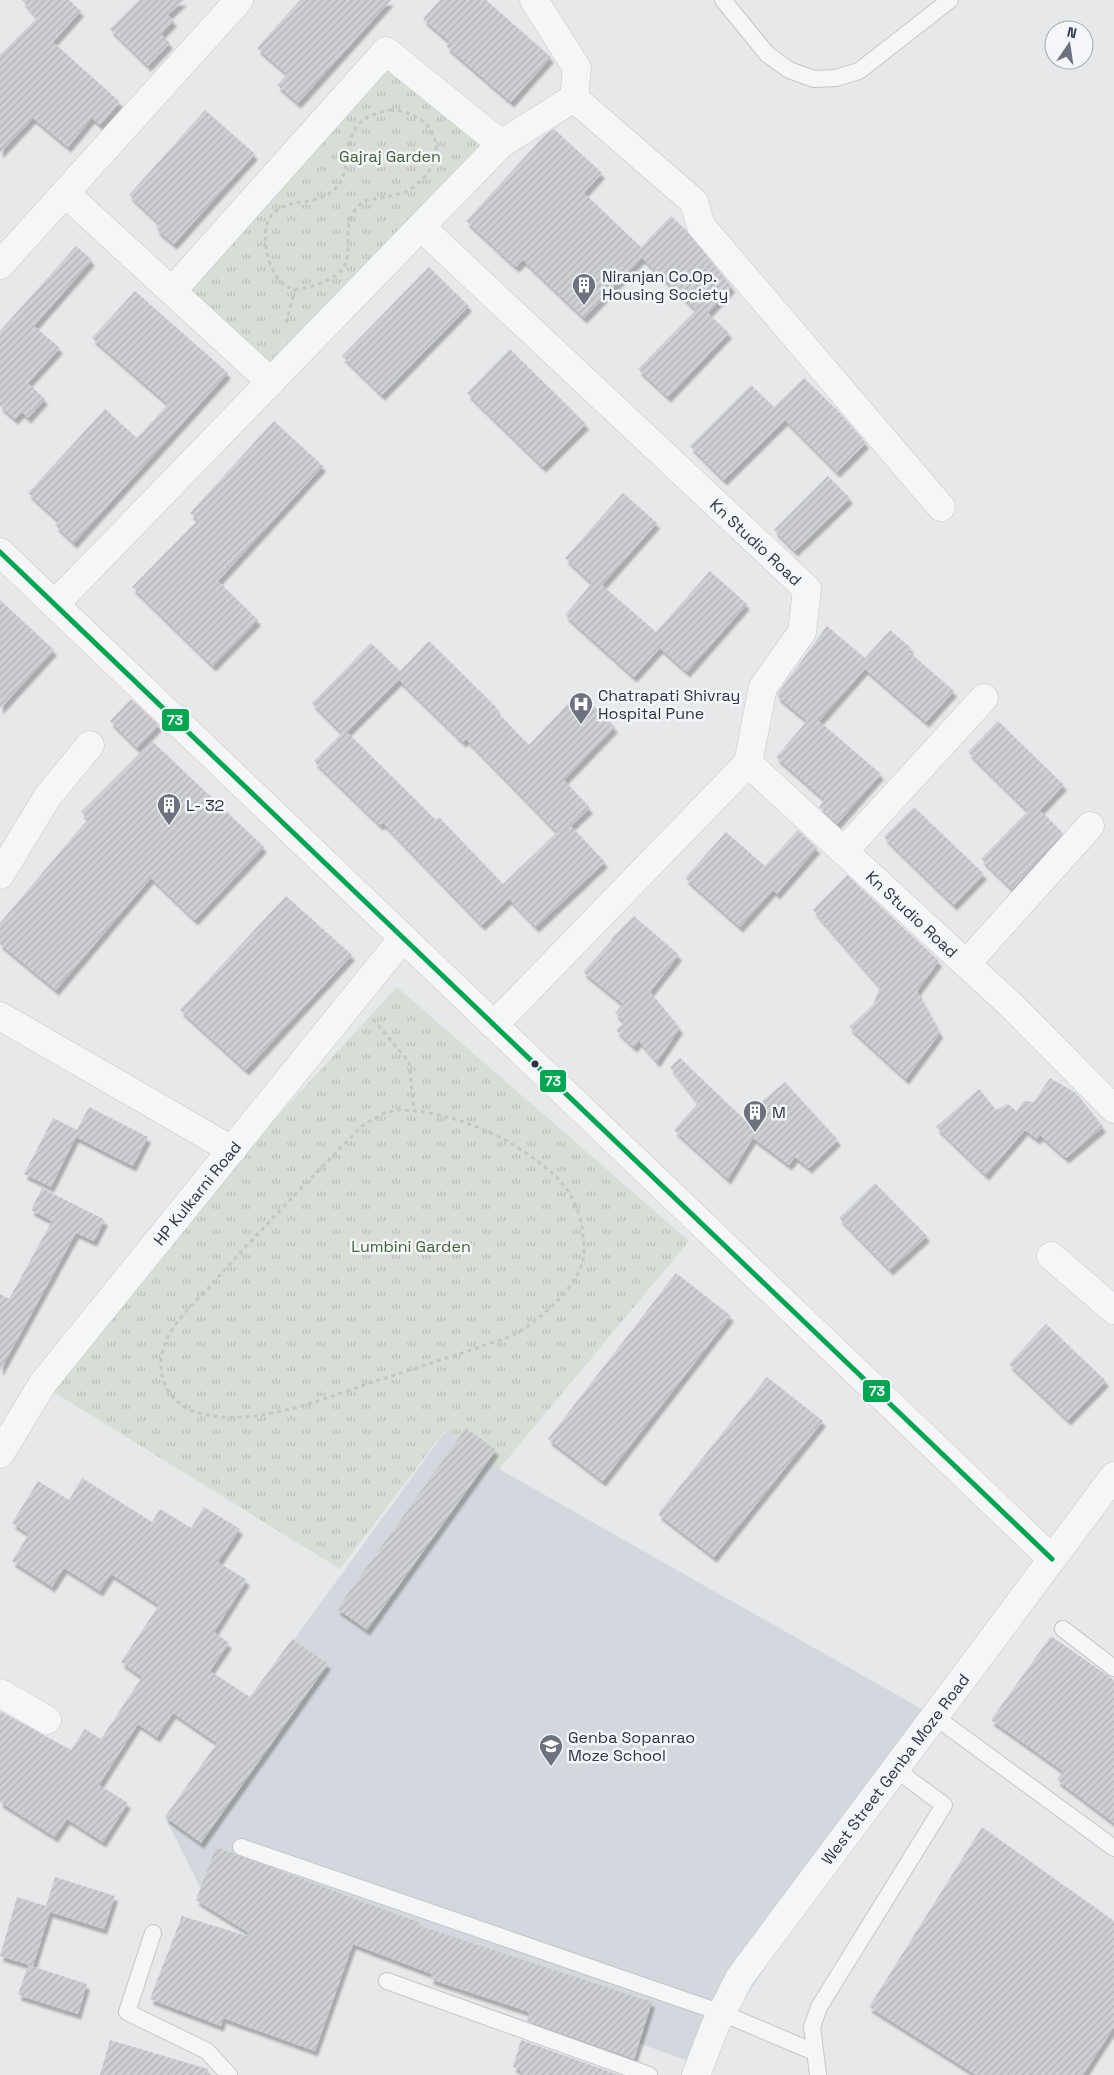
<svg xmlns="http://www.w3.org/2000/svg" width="1114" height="2075" font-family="'Space Grotesk',sans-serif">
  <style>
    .built { fill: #d4d7dd }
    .grass { fill: url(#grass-tufts) }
    .building { fill: url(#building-hatch); fill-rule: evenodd; filter: url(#shadow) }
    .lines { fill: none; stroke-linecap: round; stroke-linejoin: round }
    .service-casing { stroke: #c4c6c8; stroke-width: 18 }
    .minor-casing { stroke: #c4c6c8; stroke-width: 29 }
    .tertiary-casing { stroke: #c4c6c8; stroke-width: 29 }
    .path { stroke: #c5c6ca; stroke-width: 3; stroke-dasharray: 4 4; stroke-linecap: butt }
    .service { stroke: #f5f6f7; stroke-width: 16 }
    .minor { stroke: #f5f6f7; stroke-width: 28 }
    .tertiary { stroke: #f5f6f7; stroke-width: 28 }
    .bus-1-casing { stroke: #f4f6f9; stroke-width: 9 }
    .bus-1 { stroke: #00a651; stroke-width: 5 }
    .bus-dot { fill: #2b3445; stroke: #f4f6f9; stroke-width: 2 }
    .labels { text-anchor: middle; stroke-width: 5; stroke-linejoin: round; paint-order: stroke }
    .park-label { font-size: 16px; fill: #3f6138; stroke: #f4f6f9 }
    .poi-label { font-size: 16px; fill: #2b3445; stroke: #f4f6f9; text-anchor: start }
    .street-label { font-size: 16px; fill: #2b3445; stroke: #f4f6f9 }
    .line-badge { stroke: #f4f6f9; stroke-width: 2 }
    .badge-label { font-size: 14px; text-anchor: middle; font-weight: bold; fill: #fff }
  </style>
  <defs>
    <pattern id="grass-tufts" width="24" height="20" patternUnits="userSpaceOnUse" patternTransform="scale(1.25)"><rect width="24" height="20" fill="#d6ded6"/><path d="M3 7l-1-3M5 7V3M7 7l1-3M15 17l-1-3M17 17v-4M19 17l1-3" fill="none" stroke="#b8bfb9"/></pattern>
    <pattern id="building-hatch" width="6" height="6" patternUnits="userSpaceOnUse" patternTransform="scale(1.25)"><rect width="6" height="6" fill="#ced0d3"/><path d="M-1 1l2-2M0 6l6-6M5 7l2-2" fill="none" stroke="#b1b3b6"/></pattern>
    <filter id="shadow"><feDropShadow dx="3" dy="5.5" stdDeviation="1" flood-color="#0004"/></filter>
  </defs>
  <rect width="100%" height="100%" fill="#e6e8ea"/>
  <!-- built -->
  <polygon class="built" points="447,1429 499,1469 934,1716 700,2065 200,1887 165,1817"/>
  <!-- grass -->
  <g class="grass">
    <polygon points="386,51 501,144 271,382 172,291"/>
    <polygon points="397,987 689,1241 499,1469 446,1429 340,1569 52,1391 243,1154"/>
  </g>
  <!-- building -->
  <g class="building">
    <polygon points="22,0 69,0 81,11 53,42 120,102 100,125 92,118 68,147 33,118 0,153 0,55 37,18"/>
    <polygon points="139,0 184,0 168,15 174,21 161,34 170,43 148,66 110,29"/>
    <polygon points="300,0 391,0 298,103 277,85 287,74 257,48"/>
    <polygon points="440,0 486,0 551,57 511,102 446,46 450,42 423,19"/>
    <polygon points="205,110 255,154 174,244 156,229 160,224 129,195"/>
    <polygon points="554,129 602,173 584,193 641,247 671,216 686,230 732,287 708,313 729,333 668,397 638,369 696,310 642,258 584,318 523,260 516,267 466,221 545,135"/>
    <polygon points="76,246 92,260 34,326 60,348 28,383 45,399 28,418 22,412 15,419 0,406 0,331"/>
    <polygon points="429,267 469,306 382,395 342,356"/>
    <polygon points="135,291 228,373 74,543 55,525 59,521 28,493 105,409 137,438 168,404 92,338"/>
    <polygon points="510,349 586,424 543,467 467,393"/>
    <polygon points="804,378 839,412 866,443 837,472 785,420 724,480 690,446 751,385 774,407"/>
    <polygon points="274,421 323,466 218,581 258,620 213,666 132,587 198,520 190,513"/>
    <polygon points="828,476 850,498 795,551 774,530"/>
    <polygon points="623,493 657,523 602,585 656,632 710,571 747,604 687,672 660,648 634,677 565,615 592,583 565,558"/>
    <polygon points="0,600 54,650 0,709"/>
    <polygon points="827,626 865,658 890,630 911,648 908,651 954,691 926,722 865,669 819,721 881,774 837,824 819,807 825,800 776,757 807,721 777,696 778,693"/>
    <path d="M429,641l68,67 -2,2 34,35 50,-53 36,35 -51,53 26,28 -19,18 34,36 -69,65 -27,-28 -27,26 -99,-102 -3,2 -66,-64 28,-28 -30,-30 59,-60 29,28zM399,680l64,62 3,-3 91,93 -54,52 -64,-67 -3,3 -89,-88z"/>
    <polygon points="131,699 159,725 137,748 110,721"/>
    <polygon points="998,721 1064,785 1040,810 1063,833 1012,889 981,859 1028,811 968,752"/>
    <polygon points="152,741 264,847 195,920 151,878 56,990 0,944 0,923 88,819 81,812"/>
    <polygon points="914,807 984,874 954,905 884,837"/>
    <polygon points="798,830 817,848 777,894 773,890 740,927 685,878 726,832 765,866"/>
    <polygon points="847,875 939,961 917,991 940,1033 906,1079 849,1027 873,1005 880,987 813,910"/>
    <polygon points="286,896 352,955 246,1070 180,1010"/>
    <polygon points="634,916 679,955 650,992 680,1028 657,1062 639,1041 634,1047 616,1030 624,1022 615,1013 623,1004 583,972 612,940 611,939"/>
    <polygon points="680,1058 748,1123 760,1103 785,1082 838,1140 809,1168 795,1157 789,1165 753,1138 728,1179 674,1130 698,1103 670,1067"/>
    <polygon points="1050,1078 1076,1093 1103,1127 1066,1158 1040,1135 1037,1139 1025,1130 986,1175 936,1127 979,1089 996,1110 1008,1104 1016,1111 1024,1101 1034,1102"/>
    <polygon points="89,1107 148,1137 133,1166 76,1137 51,1187 24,1174 53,1118 77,1130"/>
    <polygon points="875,1183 927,1236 890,1270 839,1218"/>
    <polygon points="42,1188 105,1220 94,1241 76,1233 0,1371 0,1294 9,1299 52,1221 31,1210"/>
    <polygon points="676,1273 731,1316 603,1481 548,1439"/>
    <polygon points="1046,1324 1106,1381 1068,1420 1009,1364"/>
    <polygon points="767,1377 823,1421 714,1557 658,1514"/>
    <polygon points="466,1428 496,1450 367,1630 337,1609"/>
    <polygon points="82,1478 152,1522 160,1509 191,1528 204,1507 240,1529 218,1562 247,1580 214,1632 229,1643 210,1671 250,1697 292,1639 328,1664 201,1843 165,1817 217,1743 173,1713 157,1737 138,1724 99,1785 128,1803 103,1842 67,1819 55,1837 0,1802 0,1711 71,1750 85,1729 101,1739 142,1677 121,1662 159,1605 111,1574 100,1591 64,1568 52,1587 12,1561 29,1534 12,1523 38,1481 69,1500"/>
    <polygon points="1051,1636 1114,1680 1114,1823 1057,1780 1063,1771 991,1720"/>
    <polygon points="982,1827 1114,1921 1114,2027 1083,2075 976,2075 869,2007"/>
    <polygon points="216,1847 421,1923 420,1926 652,2002 634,2059 527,2021 529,2012 430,1979 432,1974 353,1944 315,2051 223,2018 221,2026 150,1999 182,1916 247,1936 249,1933 196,1900"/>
    <polygon points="55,1877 115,1896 104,1929 50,1912 33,1966 0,1956 17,1897 46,1906"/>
    <polygon points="28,1965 87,1984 78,2014 18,1995"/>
    <polygon points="110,2040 208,2069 207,2075 100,2075"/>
    <polygon points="521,2040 619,2075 520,2075 521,2070 513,2067"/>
  </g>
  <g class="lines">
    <!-- service casing -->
    <g class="service-casing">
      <g id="service">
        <polyline points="723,0 767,54 789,70 814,79 836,78 859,71 950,0"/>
        <polyline points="1063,1629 1114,1668"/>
        <polyline points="934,1716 1114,1848"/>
        <polyline points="241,1847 722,2013 814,2052"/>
        <polyline points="153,1933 127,2012 207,2051 229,2075"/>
        <polyline points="387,1981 649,2075"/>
        <polyline points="818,2075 812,2027 819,2007 944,1805 895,1769"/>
      </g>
    </g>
    <!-- minor casing -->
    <g class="minor-casing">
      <g id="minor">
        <polyline points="534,0 577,68 574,98"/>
        <polyline points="574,98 694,202 701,226 941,507"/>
        <polyline points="65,193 271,382"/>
        <polyline points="421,227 807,589 802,632 763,687 748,763"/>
        <polyline points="0,265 239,0"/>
        <polyline points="172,291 386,51 501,144"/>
        <polyline points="55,604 501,144 574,98"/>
        <polyline points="748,763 1011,1005 1114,1109"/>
        <polyline points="844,851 984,698"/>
        <polyline points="0,875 48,796 90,745"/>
        <polyline points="966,964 1090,826"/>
        <polyline points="0,1016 232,1150"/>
        <polyline points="494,1025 748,763"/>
        <polyline points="1051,1256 1114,1310"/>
        <polyline points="0,1454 43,1383 403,938"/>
        <polyline points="1052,1559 1114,1476"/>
        <polyline points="0,1693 47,1720"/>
      </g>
    </g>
    <!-- tertiary casing -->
    <g class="tertiary-casing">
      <polyline id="tertiary" points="0,552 1052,1559 740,1977 715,2026 696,2075"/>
    </g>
    <!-- path -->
    <g class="path">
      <path d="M390,110c46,2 63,45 26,75 -15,13 -36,11 -54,17 -4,5 -9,10 -11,15 -8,19 4,39 -11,55 -8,8 -34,18 -46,17 -23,-4 -33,-46 -27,-65 11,-31 50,-14 70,-37 8,-10 8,-20 10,-32 4,-29 15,-40 43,-45z"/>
      <polyline points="286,323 295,289"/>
      <polyline points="373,1019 409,1062 414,1110"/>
      <path d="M397,1110c55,0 117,28 157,65 17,15 28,39 29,62 1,6 1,11 1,17 -2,28 -40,63 -64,77 -10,7 -24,10 -35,14 -34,12 -69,23 -103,34 -56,18 -120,48 -180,35 -28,-6 -46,-32 -40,-60 5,-28 32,-50 50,-70 48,-54 99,-106 150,-158l22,-13z"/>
    </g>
    <!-- service -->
    <use href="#service" class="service"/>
    <!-- minor -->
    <use href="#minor" class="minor"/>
    <!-- tertiary -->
    <use href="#tertiary" class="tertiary"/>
    <!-- bus-1 casing -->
    <g class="bus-1-casing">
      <polyline id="bus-1" points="0,552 1052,1559"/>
    </g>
    <!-- bus-1 -->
    <use href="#bus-1" class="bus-1"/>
  </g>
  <!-- icons -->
  <defs>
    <g id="building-pin" transform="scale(1.25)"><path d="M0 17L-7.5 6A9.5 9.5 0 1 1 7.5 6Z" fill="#6c737f" stroke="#f4f6f9"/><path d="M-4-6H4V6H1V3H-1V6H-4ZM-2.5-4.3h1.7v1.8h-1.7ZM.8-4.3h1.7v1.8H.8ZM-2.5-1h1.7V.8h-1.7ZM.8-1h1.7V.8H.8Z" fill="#fff"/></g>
    <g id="hospital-pin" transform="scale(1.25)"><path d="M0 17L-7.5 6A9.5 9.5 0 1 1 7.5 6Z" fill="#6c737f" stroke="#f4f6f9"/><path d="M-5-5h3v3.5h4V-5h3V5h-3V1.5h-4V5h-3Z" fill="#fff"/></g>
    <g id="school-pin" transform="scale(1.25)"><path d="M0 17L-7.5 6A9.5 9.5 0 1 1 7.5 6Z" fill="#6c737f" stroke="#f4f6f9"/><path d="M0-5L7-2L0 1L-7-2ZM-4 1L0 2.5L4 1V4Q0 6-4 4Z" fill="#fff"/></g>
  </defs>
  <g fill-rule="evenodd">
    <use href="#building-pin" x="584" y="285"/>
    <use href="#hospital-pin" x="581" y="704"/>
    <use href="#building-pin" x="169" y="805"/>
    <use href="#building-pin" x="755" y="1112"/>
    <use href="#school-pin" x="551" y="1746"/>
  </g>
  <!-- markers -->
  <circle class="bus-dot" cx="535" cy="1064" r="4.5"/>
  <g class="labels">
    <!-- park labels -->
    <g class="park-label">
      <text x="390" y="162">Gajraj Garden</text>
      <text x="411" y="1252">Lumbini Garden</text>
    </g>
    <!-- poi labels -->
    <g class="poi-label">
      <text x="602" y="282">Niranjan Co.Op.<tspan x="602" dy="18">Housing Society</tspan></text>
      <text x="598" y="701">Chatrapati Shivray<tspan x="598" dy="18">Hospital Pune</tspan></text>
      <text x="186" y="811">L- 32</text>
      <text x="772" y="1118">M</text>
      <text x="568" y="1743">Genba Sopanrao<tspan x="568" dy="18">Moze School</tspan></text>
    </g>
    <!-- street labels -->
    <g class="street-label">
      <text transform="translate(756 542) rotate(43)" y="6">Kn Studio Road</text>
      <text transform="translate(912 914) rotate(43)" y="6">Kn Studio Road</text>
      <text transform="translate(197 1193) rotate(-51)" y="6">HP Kulkarni Road</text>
      <text transform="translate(895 1769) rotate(-53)" y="6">West Street Genba Moze Road</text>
    </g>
  </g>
  <g class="line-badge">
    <rect x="161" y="708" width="29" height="24" rx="5" fill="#00a651"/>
    <rect x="539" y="1069" width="28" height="24" rx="5" fill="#00a651"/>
    <rect x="862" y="1379" width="29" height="24" rx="5" fill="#00a651"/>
  </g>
  <g class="badge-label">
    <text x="175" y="725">73</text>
    <text x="553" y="1086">73</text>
    <text x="877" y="1396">73</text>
  </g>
  <!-- north arrow -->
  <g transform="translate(1069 45) rotate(13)"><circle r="24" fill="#f4f6f9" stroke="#a4a8b1"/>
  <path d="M0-4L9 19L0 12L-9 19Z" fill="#6c737f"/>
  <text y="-8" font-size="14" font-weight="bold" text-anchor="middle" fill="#2b3445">N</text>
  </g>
</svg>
